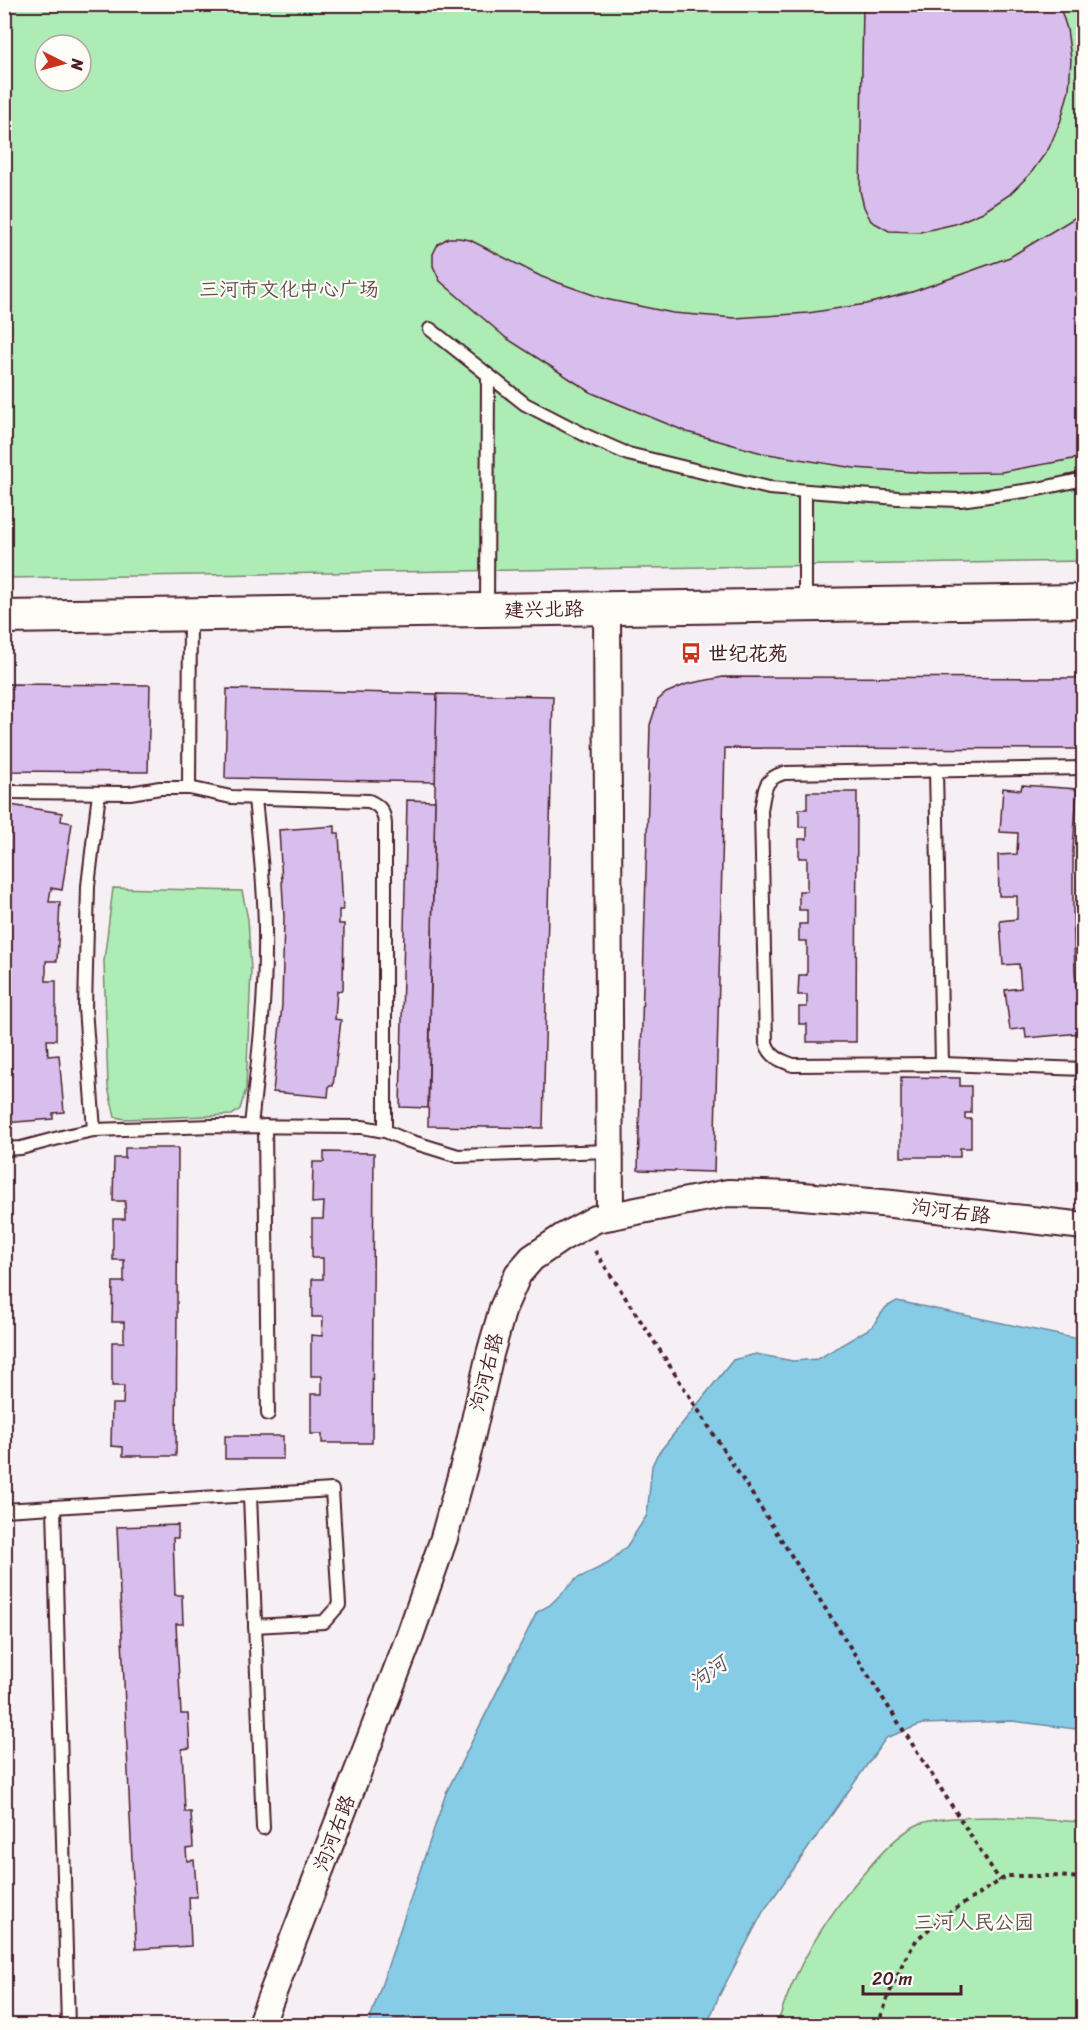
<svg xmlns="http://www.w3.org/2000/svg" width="1088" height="2030" font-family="Sriracha,'LXGW WenKai TC',sans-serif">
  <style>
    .green { fill: #adedb5; stroke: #7c8670; stroke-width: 1.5; fill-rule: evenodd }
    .water { fill: #86cce7; stroke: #6e879c; stroke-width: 1.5 }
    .building { fill: #d8beed; stroke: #4a1f2b; stroke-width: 1.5 }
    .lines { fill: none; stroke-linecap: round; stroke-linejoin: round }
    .service-casing { stroke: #4a1f2b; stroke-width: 16 }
    .minor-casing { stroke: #4a1f2b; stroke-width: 30 }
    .tertiary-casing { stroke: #4a1f2b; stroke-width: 36 }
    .path { stroke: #4a1f2b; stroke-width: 4; stroke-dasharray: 4.5 4.5; stroke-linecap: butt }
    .service { stroke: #fdfcf7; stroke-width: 12 }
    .minor { stroke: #fdfcf7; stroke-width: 26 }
    .tertiary { stroke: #fdfcf7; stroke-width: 32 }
    .labels { text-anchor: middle; stroke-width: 4.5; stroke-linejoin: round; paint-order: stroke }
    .park-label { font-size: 20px; fill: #63524e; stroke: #fdfcf7 }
    .street-label { font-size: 20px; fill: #4a1f2b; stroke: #fdfcf7 }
    .poi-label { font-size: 20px; font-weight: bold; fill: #4a1f2b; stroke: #fdfcf7; text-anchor: start }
    .water-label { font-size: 21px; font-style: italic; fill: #5c5363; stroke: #fdfcf7 }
  </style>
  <rect width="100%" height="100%" fill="#f6f0f5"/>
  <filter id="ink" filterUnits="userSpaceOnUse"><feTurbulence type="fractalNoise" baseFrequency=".0167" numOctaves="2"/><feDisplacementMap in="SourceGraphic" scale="12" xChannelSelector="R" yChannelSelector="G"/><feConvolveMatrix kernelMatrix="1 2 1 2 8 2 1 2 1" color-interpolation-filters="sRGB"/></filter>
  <g filter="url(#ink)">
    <!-- green -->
    <g class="green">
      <path d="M5,5h1078v556l-1078,17zM45,45h36v36h-36z"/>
      <polygon points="113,888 242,891 248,919 251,971 246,1089 240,1109 232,1115 125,1119 115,1117 108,1087 104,961"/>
      <path d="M996,1817l87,5v203h-306c18,-60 52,-113 94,-160 12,-14 27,-30 44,-39 18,-10 59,-8 81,-9z"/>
    </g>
    <!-- water -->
    <polygon class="water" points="897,1301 1083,1340 1083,1730 1012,1721 922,1724 886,1738 763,1912 718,1998 707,2025 368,2025 446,1793 537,1612 550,1605 576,1579 609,1563 627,1546 647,1515 652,1466 657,1455 733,1360 756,1354 793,1361 818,1359 872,1327 886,1307"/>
    <!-- building -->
    <g class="building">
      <polygon points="863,4 1059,4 1067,29 1071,59 1069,90 1061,120 1049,148 1031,173 1009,195 983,212 955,224 920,232 889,231 871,221 864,207 860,191"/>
      <polygon points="1084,212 1084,457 1001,472 928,473 854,468 762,453 687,432 592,393 506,338 440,281 433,266 433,254 438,244 448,238 459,238 470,240 542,277 605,299 673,313 735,318 808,313 866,304 912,292 1010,257"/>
      <polygon points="723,677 1084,678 1084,749 725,748 714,1172 638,1170 650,725 658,700 666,693 687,684"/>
      <polygon points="4,684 150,685 148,772 4,771"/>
      <polygon points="227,689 437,694 436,782 225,778"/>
      <polygon points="437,694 553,696 543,1128 428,1126"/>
      <polygon points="1022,785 1077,789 1073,850 1073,911 1075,972 1081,1033 1026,1038 1025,1028 1010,1030 1005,990 1021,988 1019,964 1003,965 1000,921 1017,919 1017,896 999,896 998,855 1017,854 1018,833 1000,832 1003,788 1021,790"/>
      <polygon points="807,792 857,792 856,1042 807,1042 807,1024 799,1024 799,1007 807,1007 807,995 798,995 799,975 807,975 807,941 799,941 799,924 807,924 807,910 799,910 799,891 807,891 807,858 799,858 799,839 807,839 807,827 799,827 799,809 807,809"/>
      <polygon points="407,800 435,801 428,1108 400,1107"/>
      <polygon points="10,805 62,813 61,821 72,823 62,890 51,888 49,902 60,902 57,961 46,961 46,981 56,981 56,1040 47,1040 48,1056 59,1055 64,1112 53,1113 53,1119 4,1123 4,823 7,824"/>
      <polygon points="335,826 335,833 339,833 343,910 339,910 339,924 344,924 343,990 337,991 335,1019 341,1020 333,1086 329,1086 328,1097 273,1092 282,1005 284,917 279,830"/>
      <polygon points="901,1077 960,1078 960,1086 971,1086 971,1113 965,1113 965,1119 971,1119 971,1148 960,1148 960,1157 901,1157"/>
      <polygon points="125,1148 178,1148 176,1456 123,1456 123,1447 111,1446 112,1404 123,1404 124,1386 112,1386 112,1342 124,1342 124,1322 112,1322 113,1282 124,1282 124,1260 113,1260 113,1219 125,1219 125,1201 113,1201 114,1158 125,1158"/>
      <polygon points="324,1152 374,1153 372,1443 322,1443 322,1434 311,1434 311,1394 322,1394 322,1376 311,1376 311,1335 322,1336 323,1317 312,1317 312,1279 323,1279 323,1258 312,1258 312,1219 323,1219 324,1202 312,1203 313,1162 324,1162"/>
      <rect x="225" y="1436" width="58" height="23"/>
      <polygon points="178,1525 178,1538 173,1538 175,1595 182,1595 183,1624 176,1624 181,1714 188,1714 190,1748 182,1749 185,1812 191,1812 193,1848 186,1849 187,1861 194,1860 197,1897 189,1897 191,1946 136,1949 117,1527"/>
    </g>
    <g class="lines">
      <!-- service casing -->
      <g class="service-casing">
        <g id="service">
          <polyline points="430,329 525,404 589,437 628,454 769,488 898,498 960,500 1038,489 1084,479"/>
          <polyline points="805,603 805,491"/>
          <polyline points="487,610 488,375"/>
          <path d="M1084,768l-300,5c-21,6 -19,17 -23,37l5,233c5,14 13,17 27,22l149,-1 142,5"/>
          <polyline points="936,770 942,1064"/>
          <polyline points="189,788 190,615"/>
          <path d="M4,792l126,1 30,-5h29l42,9 138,4c11,5 15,10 16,23v307"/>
          <path d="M251,1126c6,-58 14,-117 14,-175 1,-51 -5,-102 -10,-152"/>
          <polyline points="265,1126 268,1414"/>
          <polyline points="94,1130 85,1008 88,886 99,793"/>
          <polyline points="4,1149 21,1148 70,1135 94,1130 213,1126 362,1127 385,1131 406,1140 458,1156 610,1151"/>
          <polyline points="250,1495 263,1828"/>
          <polyline points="54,1507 68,2026"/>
          <polyline points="4,1510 332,1490 339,1605 324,1622 255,1626"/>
        </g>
      </g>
      <!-- minor casing -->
      <g class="minor-casing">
        <g id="minor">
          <polyline points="607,608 610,1216"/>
          <polyline points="260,2026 408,1641 444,1538 468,1451 490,1354 503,1308 518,1274 532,1258 563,1237 596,1219 728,1193 792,1195 892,1204 1084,1226"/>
        </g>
      </g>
      <!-- tertiary casing -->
      <g class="tertiary-casing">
        <polyline id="tertiary" points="4,617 1084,601"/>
      </g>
      <!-- path -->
      <g class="path">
        <polyline points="595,1251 659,1349 1000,1881"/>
        <polyline points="878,2026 889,1994 904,1961 917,1939 946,1915 1007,1876 1054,1876 1084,1878"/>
      </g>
      <!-- service -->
      <use href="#service" class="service"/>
      <!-- minor -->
      <use href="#minor" class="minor"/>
      <!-- tertiary -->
      <use href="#tertiary" class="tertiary"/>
    </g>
  </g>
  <!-- icons -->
  <defs>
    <g id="bus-bare" transform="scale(1.62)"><path d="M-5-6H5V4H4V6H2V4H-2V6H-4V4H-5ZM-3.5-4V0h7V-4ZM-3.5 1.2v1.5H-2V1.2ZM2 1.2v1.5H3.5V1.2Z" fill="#c8321e" stroke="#fdfcf7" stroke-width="2.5" paint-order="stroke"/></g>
  </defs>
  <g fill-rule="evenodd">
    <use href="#bus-bare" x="691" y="653"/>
  </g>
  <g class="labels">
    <!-- park labels -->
    <g class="park-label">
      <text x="289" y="296">三河市文化中心广场</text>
      <text x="974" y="1929">三河人民公园</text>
    </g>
    <!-- street labels -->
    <g class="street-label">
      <text transform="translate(544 609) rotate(-1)" y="7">建兴北路</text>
      <text transform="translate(951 1211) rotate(7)" y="7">泃河右路</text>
      <text transform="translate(486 1372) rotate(-76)" y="7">泃河右路</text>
      <text transform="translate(334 1833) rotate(-69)" y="7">泃河右路</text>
    </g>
    <!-- poi labels -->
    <g class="poi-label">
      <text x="708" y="660">世纪花苑</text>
    </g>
    <!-- water labels -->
    <g class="water-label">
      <text transform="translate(708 1673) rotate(-36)" y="7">泃河</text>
    </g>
  </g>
  <!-- margin -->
  <rect width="1088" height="2030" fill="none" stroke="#fdfcf7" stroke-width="24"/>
  <rect x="12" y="12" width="1064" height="2006" fill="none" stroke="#4a1f2b" stroke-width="2" filter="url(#ink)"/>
  <!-- north arrow -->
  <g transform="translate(63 63) rotate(96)"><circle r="28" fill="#fdfcf7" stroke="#b5a4a5" stroke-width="1.5"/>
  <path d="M0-4.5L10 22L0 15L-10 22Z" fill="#c8321e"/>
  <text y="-9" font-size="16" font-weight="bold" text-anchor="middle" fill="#4a1f2b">N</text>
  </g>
  <!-- scale -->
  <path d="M863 1985v9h98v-9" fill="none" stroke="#4a1f2b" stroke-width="3"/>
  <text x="872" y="1985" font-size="18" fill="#4a1f2b" stroke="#fdfcf7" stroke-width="4.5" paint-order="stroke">20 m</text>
</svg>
